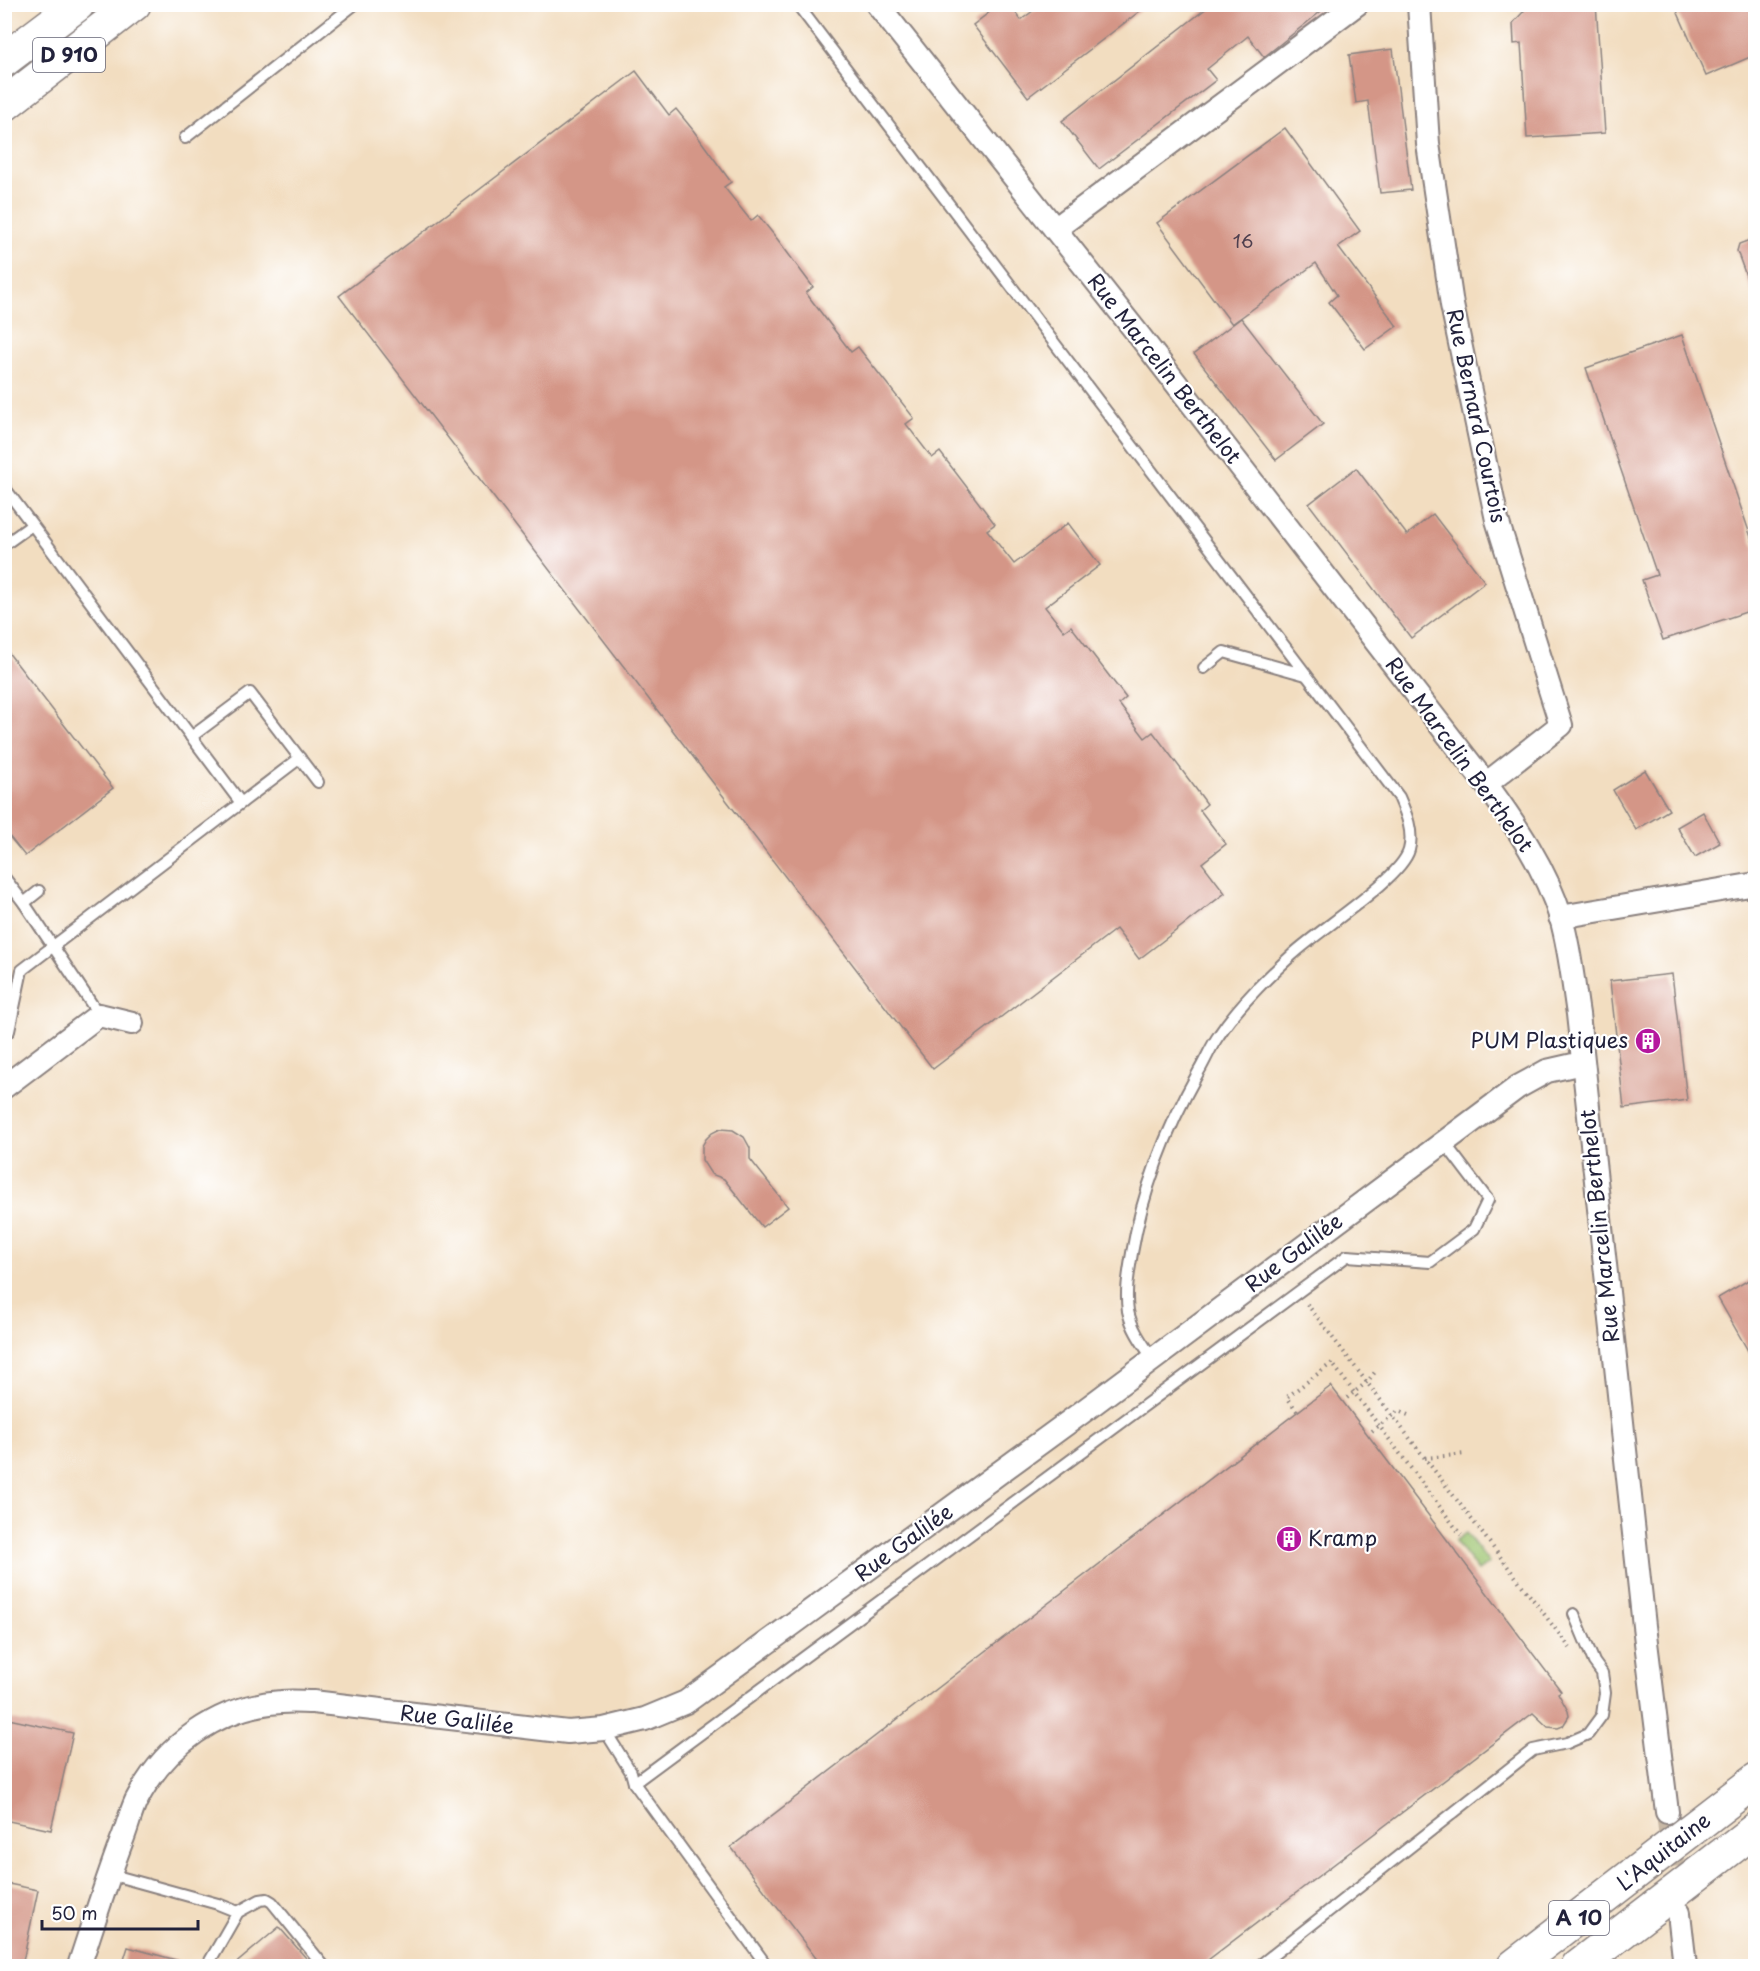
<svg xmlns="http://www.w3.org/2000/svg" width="1760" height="1971" font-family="'Playpen Sans',sans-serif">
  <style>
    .green { fill: #9dc46f; stroke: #607355; stroke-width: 1.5 }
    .building { fill: #d49687 }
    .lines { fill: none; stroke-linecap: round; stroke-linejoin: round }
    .minor-tunnel { stroke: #c8b8a5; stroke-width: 22; stroke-dasharray: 22 11; stroke-linecap: butt }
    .service-casing { stroke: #8a807e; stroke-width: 14 }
    .minor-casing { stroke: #8a807e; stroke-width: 26 }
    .primary-casing { stroke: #8a807e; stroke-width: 36 }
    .motorway-casing { stroke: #8a807e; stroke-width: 36 }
    .path { stroke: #8a807e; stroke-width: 4; stroke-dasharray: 1.5 4.5; stroke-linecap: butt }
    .service { stroke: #fff; stroke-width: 10 }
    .minor { stroke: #fff; stroke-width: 22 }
    .primary { stroke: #fff; stroke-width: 33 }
    .motorway { stroke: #fff; stroke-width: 33 }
    .labels { text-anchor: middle; stroke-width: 4.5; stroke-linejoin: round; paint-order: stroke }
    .number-label { font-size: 18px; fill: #4e3f4e }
    .shield { fill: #fff; stroke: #646476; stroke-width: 1.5 }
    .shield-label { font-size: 20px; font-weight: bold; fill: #22223b }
    .street-label { font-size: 21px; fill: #22223b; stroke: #fff }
    .poi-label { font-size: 21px; fill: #22223b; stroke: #fff; text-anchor: end }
  </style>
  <rect width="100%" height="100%" fill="#fff"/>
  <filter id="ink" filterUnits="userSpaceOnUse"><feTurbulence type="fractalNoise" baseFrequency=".0167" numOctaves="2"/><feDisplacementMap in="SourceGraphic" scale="12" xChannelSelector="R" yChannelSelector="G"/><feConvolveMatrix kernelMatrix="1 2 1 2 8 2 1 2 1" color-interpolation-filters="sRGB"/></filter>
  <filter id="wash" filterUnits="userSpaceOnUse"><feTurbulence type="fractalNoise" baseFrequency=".008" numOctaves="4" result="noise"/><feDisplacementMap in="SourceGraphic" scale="24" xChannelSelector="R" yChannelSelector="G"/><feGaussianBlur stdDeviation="1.35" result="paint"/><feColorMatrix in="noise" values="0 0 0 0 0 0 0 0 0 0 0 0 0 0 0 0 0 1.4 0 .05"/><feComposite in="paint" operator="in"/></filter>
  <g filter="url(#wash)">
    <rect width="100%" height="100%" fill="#f2ddc0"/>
    <!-- green -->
    <polygon class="green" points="1466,1533 1489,1563 1478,1571 1455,1541"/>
    <g id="blocks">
      <!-- building -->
      <g class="building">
        <polygon points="1000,4 1009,4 1021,20 1042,4 1149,4 1028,97 973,25"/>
        <polygon points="1212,4 1330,4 1264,57 1248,36 1207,69 1216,80 1099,169 1062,121"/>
        <polygon points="1524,4 1596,4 1605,133 1527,138 1521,43 1514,44 1513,23 1524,11"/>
        <polygon points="1674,4 1755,4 1755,55 1706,76"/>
        <polygon points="1393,49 1411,190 1380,193 1368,101 1356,103 1349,55"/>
        <polygon points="636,71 669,115 676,109 693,130 731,182 724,187 751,221 758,215 778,240 813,287 806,293 851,352 858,347 914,418 906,424 932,458 940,452 995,524 987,530 1014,564 1068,523 1100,565 1045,607 1064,631 1071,626 1126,698 1119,704 1145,738 1153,732 1193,785 1207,804 1200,810 1226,844 1202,863 1225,893 1139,959 1116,929 933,1069 339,296"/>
        <polygon points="1285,128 1360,231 1338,247 1397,326 1365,349 1329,302 1337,295 1316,263 1232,324 1157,223"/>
        <polygon points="1755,238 1755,295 1753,295 1737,251 1739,244"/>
        <polygon points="1241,318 1323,424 1276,460 1194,354"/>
        <polygon points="1682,335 1755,549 1755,609 1663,640 1642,580 1657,575 1586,368"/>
        <polygon points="1356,468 1407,535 1433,514 1485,582 1411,638 1309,504"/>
        <polygon points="4,647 113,788 25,856 4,830"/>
        <polygon points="1645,770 1669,810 1636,830 1613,790"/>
        <polygon points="1703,812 1720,843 1695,857 1677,827"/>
        <polygon points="1672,974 1687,1100 1624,1108 1610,981"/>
        <polygon points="720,1129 733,1130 744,1137 750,1148 750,1159 788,1207 762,1227 724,1179 711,1174 702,1160 702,1146 706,1139 712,1133"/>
        <polygon points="1755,1276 1755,1363 1718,1298"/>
        <polygon points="1331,1386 1561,1691 1558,1693 1568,1711 1569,1716 1563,1726 1558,1728 1548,1727 1533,1713 1200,1966 822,1966 731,1847"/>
        <polygon points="4,1718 73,1733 51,1830 4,1820"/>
        <polygon points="4,1883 38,1890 22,1966 4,1966"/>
        <polygon points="279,1927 313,1966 233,1966"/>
        <polygon points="128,1947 180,1961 179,1966 122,1966"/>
      </g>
    </g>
  </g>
  <g filter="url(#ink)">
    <use href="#blocks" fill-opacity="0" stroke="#8a807e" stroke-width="1.5"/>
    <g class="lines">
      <!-- minor-tunnel -->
      <polyline class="minor-tunnel" points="1667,1812 1677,1900"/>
      <!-- service casing -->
      <g class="service-casing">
        <g id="service">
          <path d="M797,4l602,793c7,16 15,35 10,53 -8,29 -92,81 -117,105 -26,24 -53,50 -73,80 -8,11 -13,24 -20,36 -32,57 -56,117 -67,182 -3,19 -7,38 -4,58 4,19 15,33 25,48"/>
          <polyline points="185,138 355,4"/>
          <polyline points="4,487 241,803 22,970 9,1031 4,1034"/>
          <polyline points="4,545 32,525"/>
          <polyline points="1204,668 1224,652 1306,675"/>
          <polyline points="191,737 250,693 318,782"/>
          <polyline points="241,803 300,758"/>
          <polyline points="4,877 24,903 99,1015"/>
          <polyline points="24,903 39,891"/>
          <polyline points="604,1729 631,1772 634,1783"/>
          <polyline points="109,1874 218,1904 238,1912"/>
          <polyline points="207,1966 238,1912 260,1900 267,1899 272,1902 323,1965"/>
          <polyline points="767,1966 634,1783 1347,1256 1430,1262 1474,1229 1488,1200 1444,1142"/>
          <polyline points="1259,1966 1533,1750 1567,1743 1588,1734 1602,1715 1605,1693 1602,1673 1594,1662 1574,1614"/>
        </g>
      </g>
      <!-- minor casing -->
      <g class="minor-casing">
        <g id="minor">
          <path d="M877,4l261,330 348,450c30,41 60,85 75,134 9,31 12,64 17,96l66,612 23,186"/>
          <polyline points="1419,4 1428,144 1452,305 1497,520 1561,725 1486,784"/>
          <polyline points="1055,229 1357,4"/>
          <polyline points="1560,917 1756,884"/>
          <polyline points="4,1087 99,1015 132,1023"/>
          <polyline points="1679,1913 1685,1966"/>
          <path d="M79,1966c14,-42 27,-84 43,-126 5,-12 8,-26 14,-39 28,-55 82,-95 145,-99 11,-1 21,0 32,0l255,30 36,-3 41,-10 41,-17 395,-289 437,-326 29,-16 35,-8"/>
        </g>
      </g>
      <!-- primary casing -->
      <g class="primary-casing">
        <g id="primary">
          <polyline points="4,60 78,4"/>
          <polyline points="4,105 134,4"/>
        </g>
      </g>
      <!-- motorway casing -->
      <g class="motorway-casing">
        <g id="motorway">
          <polyline points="1514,1966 1756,1780"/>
          <polyline points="1578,1966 1756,1829"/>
        </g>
      </g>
      <!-- path -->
      <g class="path">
        <polyline points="1307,1304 1570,1648"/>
        <polyline points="1347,1398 1367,1382 1375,1372"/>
        <polyline points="1297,1411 1287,1397 1332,1363 1461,1535"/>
        <polyline points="1372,1431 1398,1411 1408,1415"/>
        <polyline points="1425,1458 1466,1454"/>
      </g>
      <!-- service -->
      <use href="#service" class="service"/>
      <!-- minor -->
      <use href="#minor" class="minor"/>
      <!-- primary -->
      <use href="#primary" class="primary"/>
      <!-- motorway -->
      <use href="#motorway" class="motorway"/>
    </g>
  </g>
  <!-- icons -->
  <defs>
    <g id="building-disc" transform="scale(1.35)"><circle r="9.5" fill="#b5179e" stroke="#fff"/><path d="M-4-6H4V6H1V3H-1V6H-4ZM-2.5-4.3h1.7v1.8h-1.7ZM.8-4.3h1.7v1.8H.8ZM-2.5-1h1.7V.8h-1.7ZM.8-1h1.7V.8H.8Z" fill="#fff"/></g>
  </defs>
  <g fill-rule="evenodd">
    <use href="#building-disc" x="1648" y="1041"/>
    <use href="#building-disc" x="1289" y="1539"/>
  </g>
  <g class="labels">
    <!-- number labels -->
    <g class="number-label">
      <text x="1243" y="248">16</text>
    </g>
    <!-- shield labels -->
    <g class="shield">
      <rect x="33" y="38" width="72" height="34" rx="4.5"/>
      <rect x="1549" y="1901" width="60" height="34" rx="4.5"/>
    </g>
    <g class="shield-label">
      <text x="69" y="62">D 910</text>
      <text x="1579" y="1925">A 10</text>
    </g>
    <!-- street labels -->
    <g class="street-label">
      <text transform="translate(1164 369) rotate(52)" y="7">Rue Marcelin Berthelot</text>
      <text transform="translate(1476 416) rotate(78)" y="7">Rue Bernard Courtois</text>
      <text transform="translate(1459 755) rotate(54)" y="7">Rue Marcelin Berthelot</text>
      <text transform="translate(1600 1226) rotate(-96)" y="7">Rue Marcelin Berthelot</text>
      <text transform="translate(1294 1253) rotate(-37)" y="7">Rue Galilée</text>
      <text transform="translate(904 1543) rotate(-36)" y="7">Rue Galilée</text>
      <text transform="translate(457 1720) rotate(7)" y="7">Rue Galilée</text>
      <text transform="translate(1664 1852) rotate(-38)" y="7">L'Aquitaine</text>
    </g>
    <!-- poi labels -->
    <g class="poi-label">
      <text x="1628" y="1048">PUM Plastiques</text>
      <text x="1308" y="1546" text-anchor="start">Kramp</text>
    </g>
  </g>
  <!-- margin -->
  <rect width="1760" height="1971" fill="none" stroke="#fff" stroke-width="24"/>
  <!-- scale -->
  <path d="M42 1920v9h156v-9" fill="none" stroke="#22223b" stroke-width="3"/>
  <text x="51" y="1920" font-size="18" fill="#22223b" stroke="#ffffff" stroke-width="4.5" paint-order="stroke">50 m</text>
</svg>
